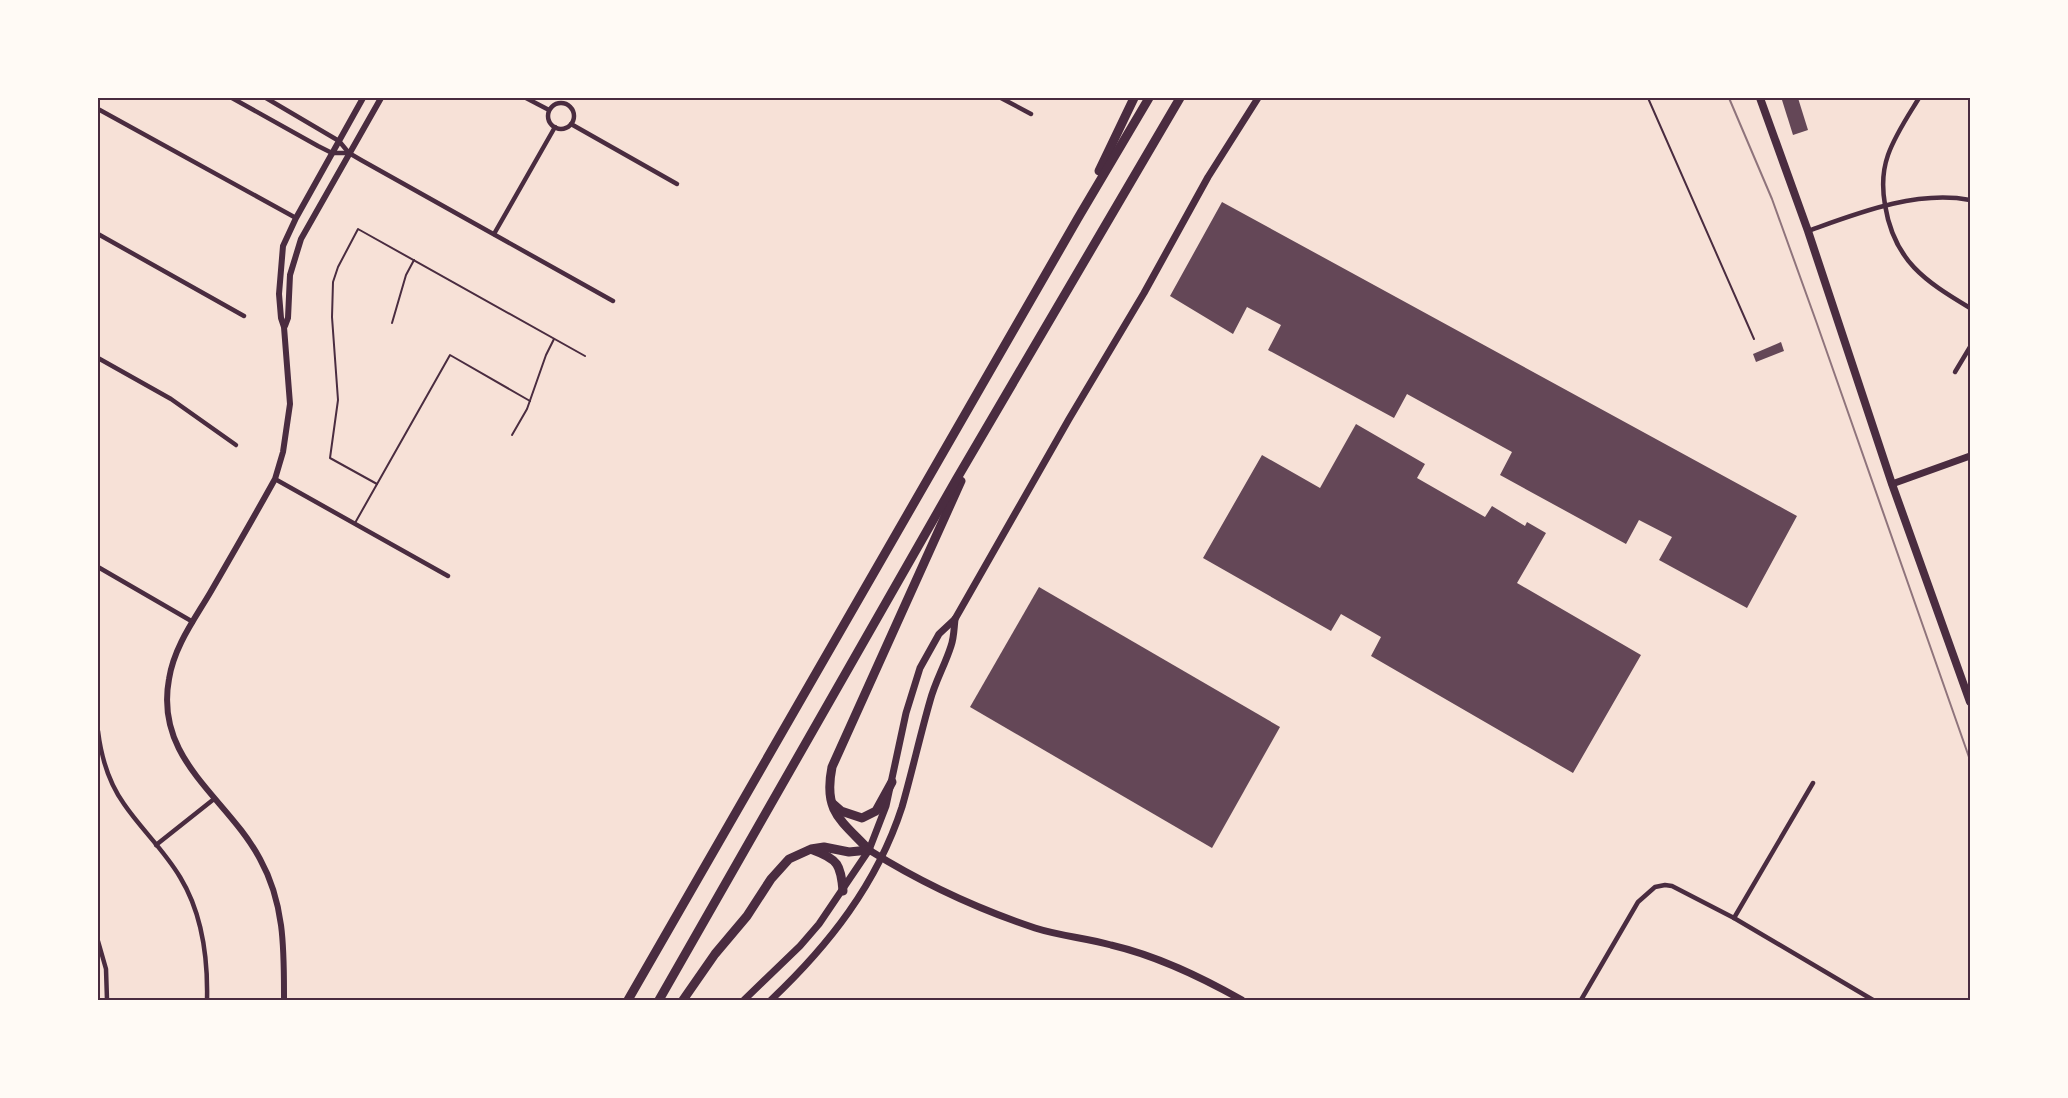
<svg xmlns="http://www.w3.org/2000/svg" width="2068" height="1098" font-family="'Sofia Sans Condensed',sans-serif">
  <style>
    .building { fill: #644757 }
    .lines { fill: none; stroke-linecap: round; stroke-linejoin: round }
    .service { stroke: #4a2c40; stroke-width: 2 }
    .minor { stroke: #4a2c40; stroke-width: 4.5 }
    .tertiary { stroke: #4a2c40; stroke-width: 6 }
    .secondary { stroke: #4a2c40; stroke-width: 7 }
    .primary { stroke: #4a2c40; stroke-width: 8 }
    .motorway { stroke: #4a2c40; stroke-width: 9 }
    .rail { stroke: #8f747c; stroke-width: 2 }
    .neatline { fill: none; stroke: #4a2c40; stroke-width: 2 }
  </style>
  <rect width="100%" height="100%" fill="#f7e1d7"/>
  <!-- building -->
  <g class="building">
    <polygon points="1789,98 1798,98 1808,130 1793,135 1782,100"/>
    <polygon points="1222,202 1797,516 1747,608 1659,560 1672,537 1639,520 1626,544 1500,475 1512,452 1407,394 1394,418 1268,350 1281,325 1247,307 1233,334 1170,296"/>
    <polygon points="1781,342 1784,351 1756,362 1753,354"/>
    <polygon points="1356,424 1425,464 1417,478 1485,517 1492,506 1525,526 1527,522 1546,533 1517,583 1641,655 1573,773 1371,656 1381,637 1341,614 1331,631 1203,558 1262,455 1320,488"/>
    <polygon points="1039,587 1280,727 1212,848 970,707"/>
  </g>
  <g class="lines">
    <!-- service -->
    <g class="service">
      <polyline points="1648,98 1754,339"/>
      <polyline points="392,323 406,275 414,260"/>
      <polyline points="512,435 527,409 546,355 554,339"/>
      <polyline points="377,484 330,458 338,400 332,317 333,282 338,267 358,229 585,356"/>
      <polyline points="355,523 450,355 530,401"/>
    </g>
    <!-- minor -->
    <g class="minor">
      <polyline points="232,98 318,146 332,153 349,153"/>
      <polyline points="266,98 339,141 349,153 361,160 613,301"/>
      <polyline points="526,98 549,110"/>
      <polyline points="1001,98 1031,114"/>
      <path d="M1919,98c-11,18 -24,37 -31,57 -6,17 -6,33 -3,50 9,56 40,76 85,103"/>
      <circle cx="561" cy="116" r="13"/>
      <polyline points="98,109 296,218"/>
      <polyline points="571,124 677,184"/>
      <path d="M1808,231c50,-18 108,-41 162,-31"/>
      <polyline points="98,234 244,316"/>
      <polyline points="494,234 555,127"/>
      <polyline points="98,358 171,399 236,445"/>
      <polyline points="1955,372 1970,347"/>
      <polyline points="275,479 448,576"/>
      <polyline points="98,567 193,622"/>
      <path d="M98,731c3,25 11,52 26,73 17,25 40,46 56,73 22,36 28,81 27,123"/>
      <polyline points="156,845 214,799"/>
      <polyline points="1734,918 1813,783"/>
      <polyline points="98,941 106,969 107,1000"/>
      <polyline points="1581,1000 1638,902 1655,887 1665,885 1672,886 1734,918 1873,1000"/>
    </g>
    <!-- tertiary -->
    <g class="tertiary">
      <polyline points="285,326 288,318 290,275 301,239 381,98"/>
      <path d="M284,1000c0,-49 1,-96 -24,-141 -33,-62 -106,-99 -91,-180 5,-32 25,-59 41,-86 22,-38 44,-76 65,-114l8,-27 7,-48 -6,-77 -3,-9 -2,-24 4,-48 13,-28 67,-120"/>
    </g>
    <!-- secondary -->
    <g class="secondary">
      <polyline points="1892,484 1970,456"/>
      <path d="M869,850c51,32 109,59 166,78 25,8 51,10 76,17 47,11 90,32 131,55"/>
      <polyline points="744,1000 800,946 819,924 869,850 886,806 906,713 920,668 939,634 955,619 1069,419 1144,293 1208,177 1258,98"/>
      <path d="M771,1000c58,-55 106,-116 131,-193 10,-35 18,-71 28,-106 5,-19 15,-36 21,-55 3,-8 3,-18 4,-27"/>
    </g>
    <!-- primary -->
    <polyline class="primary" points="1760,98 1808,231 1892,484 1970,702"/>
    <!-- motorway -->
    <g class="motorway">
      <polyline points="1099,171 1134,98"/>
      <polyline points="833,804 841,811 862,818 876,811 892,782"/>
      <path d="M813,850c25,9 28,15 30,41"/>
      <path d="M869,850c-28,-30 -46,-38 -37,-83l129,-286"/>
      <polyline points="628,1000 1078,218 1149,98"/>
      <polyline points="659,1000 956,480 1180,98"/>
      <polyline points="683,1000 715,954 747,916 771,879 789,859 811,849 824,847 849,852 869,850"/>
    </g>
    <!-- rail -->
    <polyline class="rail" points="1729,98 1772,199 1816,321 1970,760"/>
  </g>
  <!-- border -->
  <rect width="2068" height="1098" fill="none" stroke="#fffaf5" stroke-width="198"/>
  <rect x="99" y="99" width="1870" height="900" class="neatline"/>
</svg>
